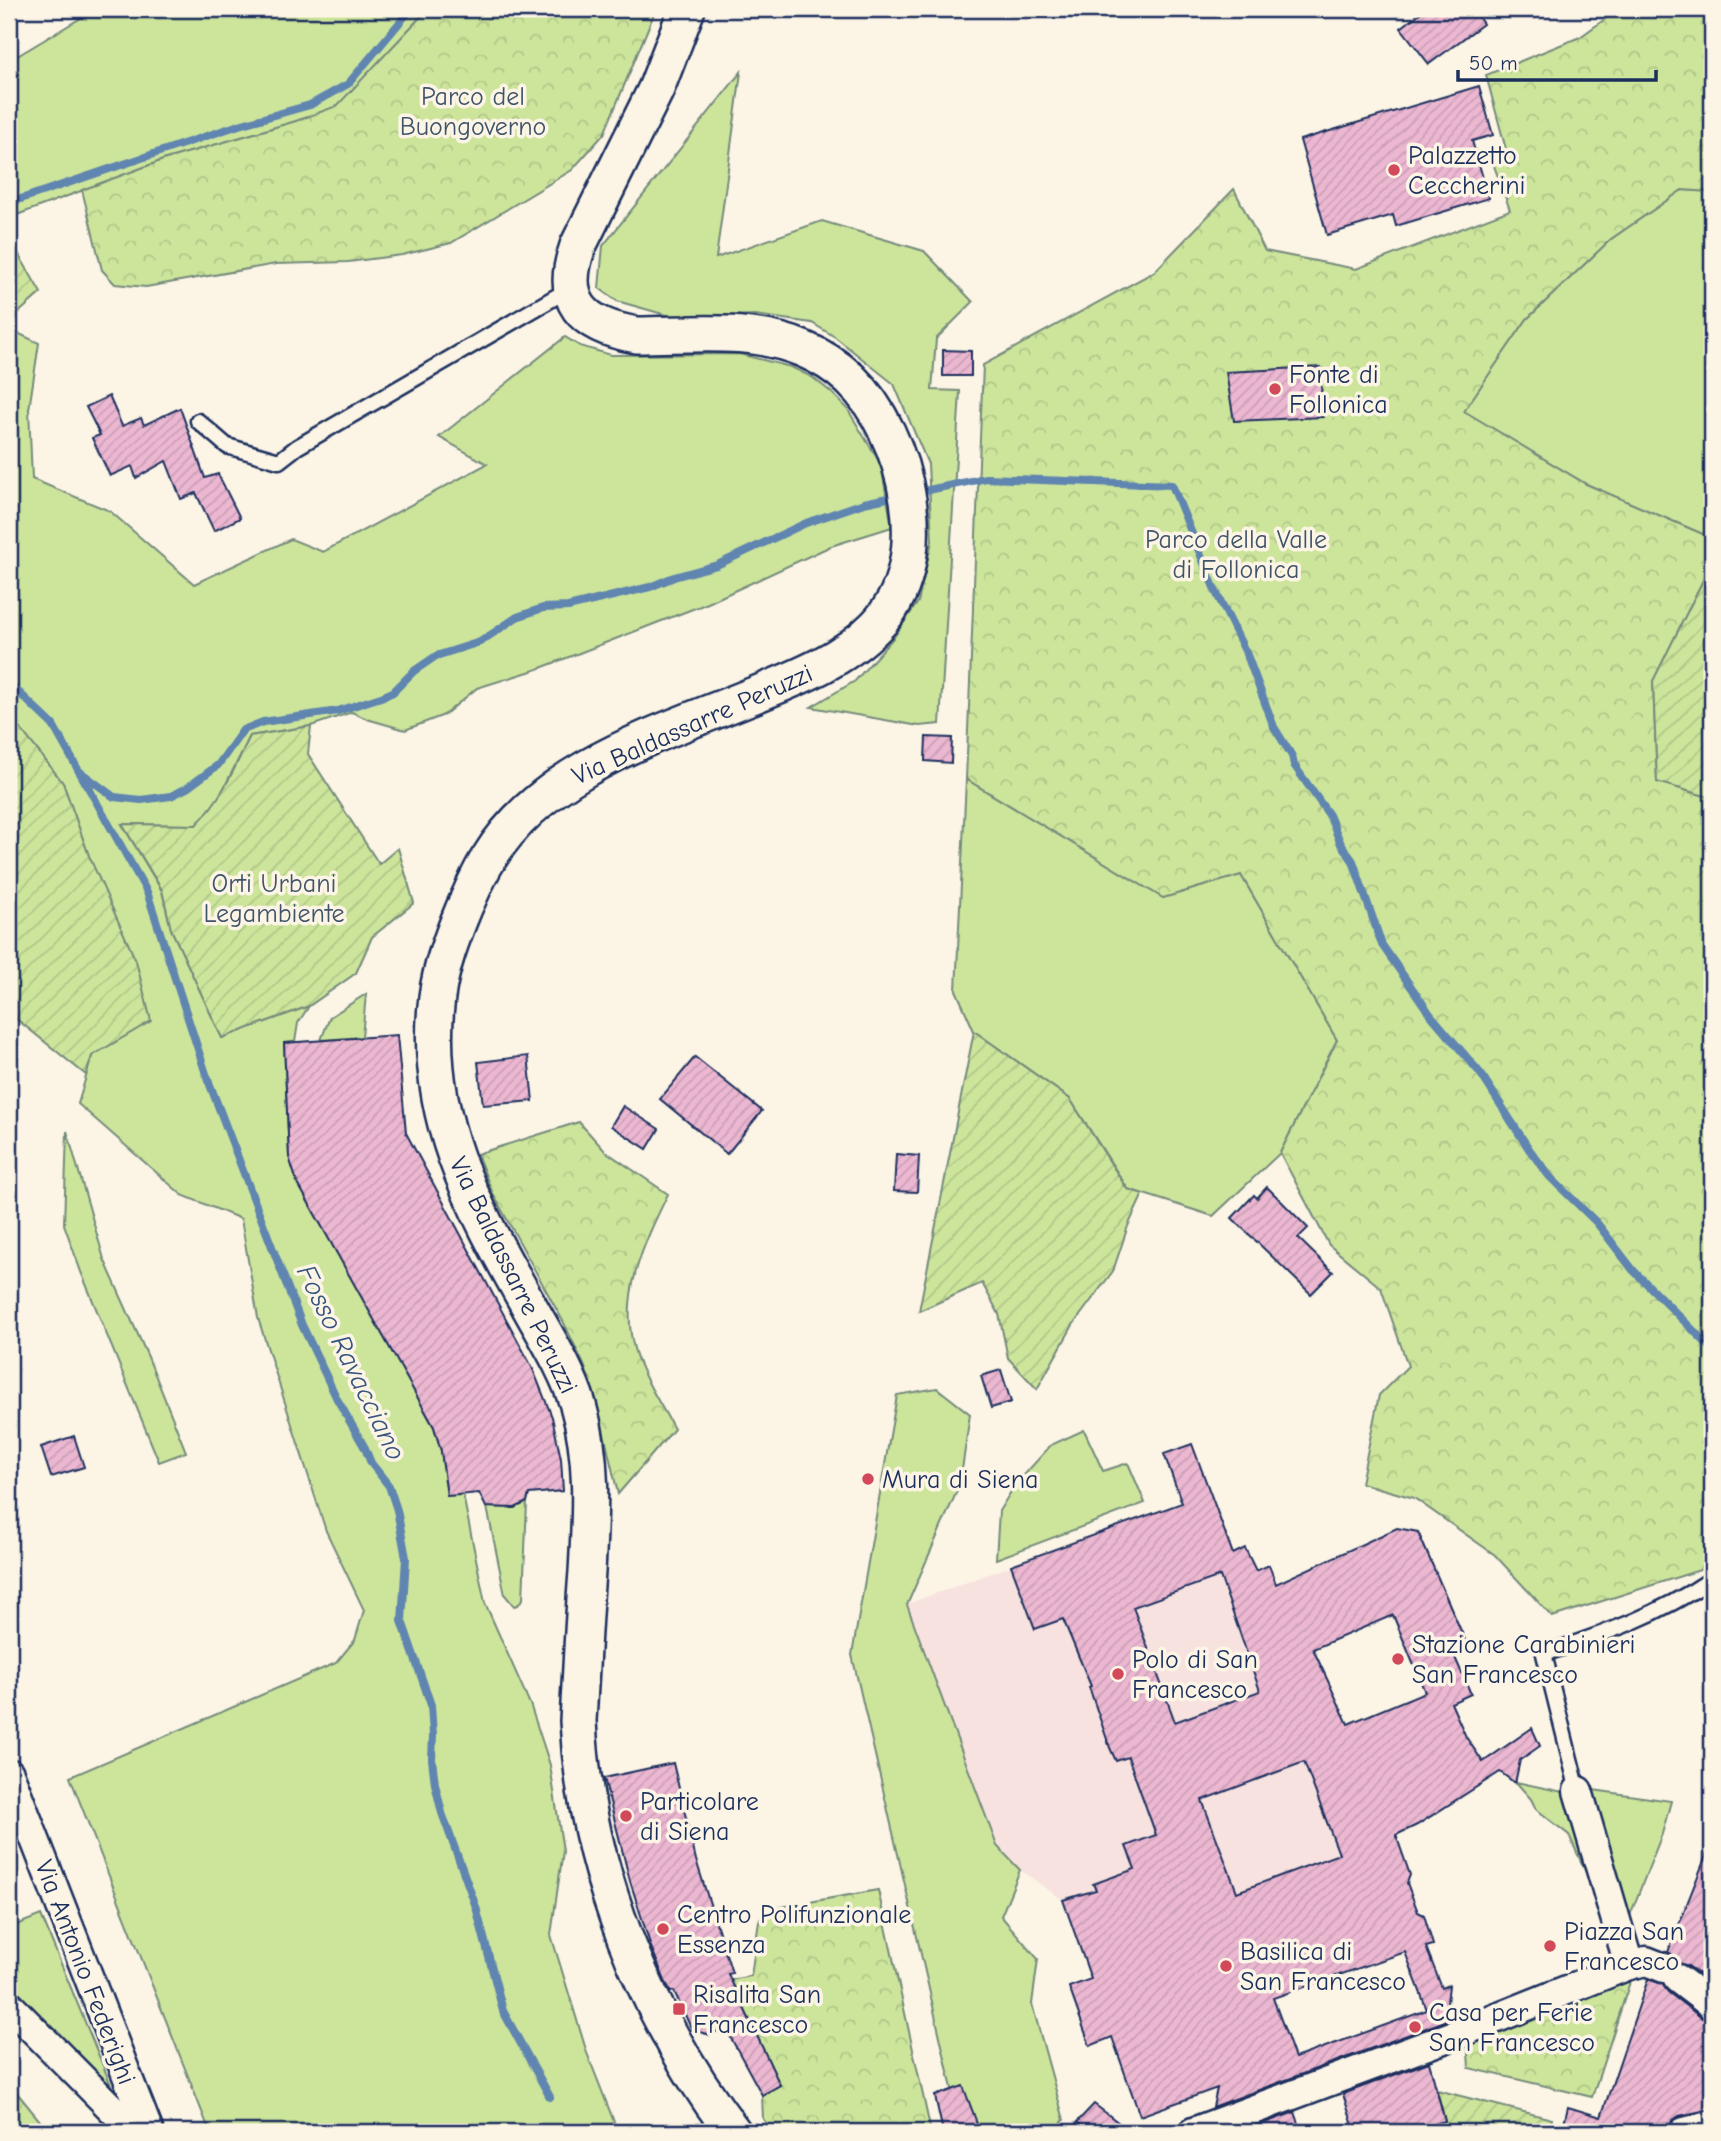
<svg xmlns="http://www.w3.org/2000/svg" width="1721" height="2141" font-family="'Comic Neue',sans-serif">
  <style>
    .built { fill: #f7e2df }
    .grass { fill: #cde59b; stroke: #748a7c; stroke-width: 2 }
    .forest { fill: url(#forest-crowns); stroke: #748a7c; stroke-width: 2 }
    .garden { fill: url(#garden-furrows); stroke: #748a7c; stroke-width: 2 }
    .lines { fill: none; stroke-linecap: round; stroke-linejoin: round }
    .stream { stroke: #5e85b0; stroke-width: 8 }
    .building { fill: url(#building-hatch); stroke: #1b2f5e; stroke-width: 2; fill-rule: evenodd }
    .service-casing { stroke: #1b2f5e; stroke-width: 19 }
    .minor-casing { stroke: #1b2f5e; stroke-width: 33 }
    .tertiary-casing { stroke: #1b2f5e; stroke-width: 40 }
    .service { stroke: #fcf5e5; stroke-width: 14 }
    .minor { stroke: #fcf5e5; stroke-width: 28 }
    .tertiary { stroke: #fcf5e5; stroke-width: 35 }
    .poi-dot { fill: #d1495b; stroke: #fcf5e5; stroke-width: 2.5 }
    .labels { text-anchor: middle; stroke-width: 7; stroke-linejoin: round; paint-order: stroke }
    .park-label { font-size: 26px; fill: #3f536a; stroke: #fcf5e5 }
    .poi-label { font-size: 26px; fill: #1b2f5e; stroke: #fcf5e5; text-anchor: start }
    .street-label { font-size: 26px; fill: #1b2f5e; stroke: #fcf5e5 }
    .water-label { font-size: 28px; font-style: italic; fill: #375380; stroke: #fcf5e5 }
  </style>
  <defs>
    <pattern id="forest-crowns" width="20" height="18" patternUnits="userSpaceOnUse" patternTransform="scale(1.75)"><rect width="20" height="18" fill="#cde59b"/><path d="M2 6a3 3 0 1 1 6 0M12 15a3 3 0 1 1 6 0" fill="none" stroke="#afc588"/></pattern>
    <pattern id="garden-furrows" width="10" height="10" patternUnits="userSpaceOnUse" patternTransform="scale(1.75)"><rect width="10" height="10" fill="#cde59b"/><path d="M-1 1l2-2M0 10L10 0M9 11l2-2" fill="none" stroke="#afc588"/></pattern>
    <pattern id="building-hatch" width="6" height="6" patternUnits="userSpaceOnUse" patternTransform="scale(1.75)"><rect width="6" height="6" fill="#ecb7d1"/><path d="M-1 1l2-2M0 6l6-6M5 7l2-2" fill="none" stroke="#ca9eb6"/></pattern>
  </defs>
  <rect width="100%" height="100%" fill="#fcf5e5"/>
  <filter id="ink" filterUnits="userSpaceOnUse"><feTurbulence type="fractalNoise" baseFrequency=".0143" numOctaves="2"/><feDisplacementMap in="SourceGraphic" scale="14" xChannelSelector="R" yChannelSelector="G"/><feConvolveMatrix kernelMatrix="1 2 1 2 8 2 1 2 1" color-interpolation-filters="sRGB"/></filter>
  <g filter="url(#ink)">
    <!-- built -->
    <polygon class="built" points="1211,1493 1233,1553 1245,1548 1344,1763 1391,1743 1432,1816 1395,1836 1225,1918 1114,1876 1094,1884 1095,1890 1063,1900 1020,1870 997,1846 907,1604"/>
    <!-- grass -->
    <g class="grass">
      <polygon points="96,9 428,9 338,106 297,121 166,159 9,218 9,61"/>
      <polygon points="741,72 716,258 822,221 924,251 973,302 936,339 932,390 960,391 940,724 919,726 811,707 855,681 894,637 918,602 932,541 928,464 894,384 835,337 812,323 755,315 677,318 617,301 599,288 603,246"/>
      <polygon points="1682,190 1712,192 1712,538 1586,484 1463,411 1527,319 1611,239"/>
      <polygon points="9,329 39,343 29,409 32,479 110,511 194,584 291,539 323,552 487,464 439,437 565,337 580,346 611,355 739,354 791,367 812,377 831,392 847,408 881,465 892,527 831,546 708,603 538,669 477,688 444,715 405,730 367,719 352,712 311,726 250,736 216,804 196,825 122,824 162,891 171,929 222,1038 309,1006 298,1023 295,1042 284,1044 289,1157 434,1427 441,1451 447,1496 463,1495 485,1603 530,1704 550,1765 563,1851 551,1935 587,2053 618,2132 318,2132 315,2125 294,2132 210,2132 70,1777 336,1663 355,1640 364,1610 326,1531 258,1318 241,1219 182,1195 78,1104 92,1056 89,856 63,783 9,714"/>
      <polygon points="966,779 1163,898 1241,875 1337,1040 1280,1153 1213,1216 1128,1189 1070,1099 974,1031 956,990"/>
      <polygon points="366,994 362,1037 321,1040 330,1017"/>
      <polygon points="67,1131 104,1259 148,1357 186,1452 159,1462 81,1272 64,1224"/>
      <polygon points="937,1388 970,1414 960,1484 907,1605 997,1846 1020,1870 1001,1916 1038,1959 1032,2004 1064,2120 1053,2132 962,2132 852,1655 897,1395"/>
      <polygon points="1084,1430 1103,1471 1128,1463 1145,1503 996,1559 999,1511 1015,1485 1051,1445"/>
      <polygon points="527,1502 523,1599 518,1605 514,1606 505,1595 487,1507 515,1508"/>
      <polygon points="1516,1782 1568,1793 1593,1888 1569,1835 1536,1809 1531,1799"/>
      <polygon points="1586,1789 1671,1801 1662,1834 1627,1923"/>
      <polygon points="41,1915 113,2090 9,1984 9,1928"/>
    </g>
    <!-- forest -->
    <g class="forest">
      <polygon points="428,9 656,9 604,134 572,170 451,243 402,255 348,262 276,264 146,287 115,284 102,270 82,190 166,159 296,121 337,106"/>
      <polygon points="1619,9 1712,9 1712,192 1682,190 1611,239 1527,319 1464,411 1586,484 1712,538 1712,562 1653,682 1657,782 1712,798 1712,1539 1700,1570 1552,1617 1495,1555 1414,1498 1361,1483 1379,1395 1408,1366 1381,1288 1329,1245 1280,1153 1337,1040 1241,875 1163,898 966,779 983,365 1154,272 1234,189 1265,251 1356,269 1510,210 1493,163 1508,157 1486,75 1580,37"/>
      <path d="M579,1122l26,29 63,43c-24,49 -50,102 -33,158 8,26 26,52 39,77l-56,65 -22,-95 -12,-34 -20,-42 -71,-129 -16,-40z"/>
      <polygon points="878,1890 931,2132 774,2132 763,2119 762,2095 780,2085 731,1980 751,1976 759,1921 764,1913 775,1908"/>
      <polygon points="1631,1979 1592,2097 1469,2068 1467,2037"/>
      <polygon points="9,2083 49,2132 9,2132"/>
    </g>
    <!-- garden -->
    <g class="garden">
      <polygon points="15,248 41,293 9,321 9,251"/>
      <polygon points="1712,562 1712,674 1708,689 1712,690 1712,798 1657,782 1653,681"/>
      <polygon points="9,714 63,783 89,856 136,961 151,1021 92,1056 86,1075 9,1013"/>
      <path d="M311,726l-3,28 71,110 19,-16 16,55 -42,34 -16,36 -47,33 -87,32 -51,-109 -9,-39 -40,-66 74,1c26,-27 38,-55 54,-89z"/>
      <polygon points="974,1031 1070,1099 1127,1189 1143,1194 1128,1226 1113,1271 1073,1325 1037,1389 1008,1358 999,1314 982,1283 919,1311"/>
      <polygon points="1437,2090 1552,2119 1549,2132 1430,2132 1432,2125 1445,2121"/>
    </g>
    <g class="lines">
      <!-- stream -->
      <g class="stream">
        <polyline points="9,203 239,125 310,105 348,84 411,9"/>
        <polyline points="914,493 986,478 1172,485 1215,590 1247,655 1274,727 1292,756 1294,765 1329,815 1341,844 1353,861 1382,945 1430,1014 1481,1074 1529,1149 1550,1177 1597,1223 1633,1270 1712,1349"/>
        <polyline points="9,683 53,725 147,892 207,1077 302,1325 337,1399 365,1448 371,1463 389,1486 397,1510 406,1558 402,1621 431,1705 433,1735 432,1759 435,1784 442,1813 476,1907 503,2011 550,2097"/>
        <polyline points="79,771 114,797 141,800 171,796 187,788 218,765 243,730 263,722 338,711 384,696 393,692 414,671 436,656 480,642 517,617 543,608 568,607 650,587 674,577 717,565 806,523 864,503 897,496"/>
      </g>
    </g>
    <!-- building -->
    <g class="building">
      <polygon points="1425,9 1473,9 1483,24 1429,64 1401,28"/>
      <polygon points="1479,86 1493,135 1472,141 1489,198 1396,226 1393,215 1327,235 1300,140"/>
      <polygon points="943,350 971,351 971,376 943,376"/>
      <polygon points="1320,367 1323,417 1234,421 1226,372"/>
      <polygon points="109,396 122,426 141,418 144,425 180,408 205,478 218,474 240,518 214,531 196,493 181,499 166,461 136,478 132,466 110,476 92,438 100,435 86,407"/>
      <polygon points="926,737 952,738 951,763 925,761"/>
      <polygon points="397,1035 406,1133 532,1367 552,1417 561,1459 563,1491 529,1494 527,1502 515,1508 486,1507 479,1493 447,1496 441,1451 434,1427 297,1182 289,1157 284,1043"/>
      <polygon points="528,1056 533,1101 483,1105 478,1062"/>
      <polygon points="695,1057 762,1111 727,1154 660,1099"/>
      <polygon points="623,1106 659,1129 647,1149 611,1126"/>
      <polygon points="896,1154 919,1156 917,1192 894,1191"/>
      <polygon points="1267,1187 1308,1228 1298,1238 1333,1272 1311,1294 1232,1218 1254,1195 1257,1198"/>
      <polygon points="1001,1370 1011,1402 991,1408 981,1376"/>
      <polygon points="74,1436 84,1467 51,1477 41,1447"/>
      <path d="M1192,1444l41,110 12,-6 11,23 13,-6 7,19 121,-56 21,4 47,108 -15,6 21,48 -20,9 15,34 17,25 49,-34 8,18 -20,14 -5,23 -15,-11 -83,53 -21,10 14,40 -3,8 11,29 6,3 9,30 -7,2 16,41 7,-3 -4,36 -232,86 4,-19 -77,28 -28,-79 -22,9 -21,-59 22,-8 -28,-79 33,-10 -3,-6 42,-15 -9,-23 30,-11 -28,-78 -12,4 -6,-13 -21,-61 2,-1 -28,-67 -28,10 -24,-64 171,-62 -18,-49zM1220,1576l40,115 -85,31 -42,-115zM1393,1615l32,77 -77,32 -35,-75zM1304,1762l35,92 -102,38 -35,-92zM1405,1952l22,58 -132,48 -22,-60z"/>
      <polygon points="673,1763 696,1860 732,1973 728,1974 780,2085 762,2095 725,2027 710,2035 692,2030 674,1991 671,1992 665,1981 651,1947 630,1881 604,1778"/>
      <polygon points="1711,1843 1712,1843 1712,1984 1688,1966 1679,1963 1676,1957 1668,1952"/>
      <polygon points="1648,1979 1662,1984 1668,1992 1702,2018 1712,2021 1712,2109 1679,2116 1672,2121 1668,2132 1562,2132 1568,2107 1601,2117"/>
      <polygon points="1429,2062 1445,2121 1406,2132 1355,2132 1343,2094"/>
      <polygon points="963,2086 977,2123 949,2132 943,2132 935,2096"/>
      <polygon points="1094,2104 1131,2132 1089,2132 1077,2122"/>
      <polygon points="1295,2112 1302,2132 1240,2132"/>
    </g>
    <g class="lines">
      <!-- service casing -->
      <g class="service-casing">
        <g id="service">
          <polyline points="198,421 227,446 279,461 297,447 571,288"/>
          <path d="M1578,1791l-34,-137c62,-21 113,-38 168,-75"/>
        </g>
      </g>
      <!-- minor casing -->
      <g class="minor-casing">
        <g id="minor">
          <polyline points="9,1773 149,2132"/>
          <polyline points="1578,1791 1629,1965"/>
          <polyline points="1678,1979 1712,2005"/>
          <polyline points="9,2005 135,2132"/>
          <polyline points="1193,2132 1457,2034 1629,1965 1646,1961 1664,1968"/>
          <polyline points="1684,2132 1712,2125"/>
        </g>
      </g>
      <!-- tertiary casing -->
      <g class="tertiary-casing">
        <path id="tertiary" d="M687,9l-31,80 -78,157c-20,56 4,80 59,89 55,0 114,-8 166,14 17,7 33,17 47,30 58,56 88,184 26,247 -35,36 -84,54 -129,72 -91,37 -204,71 -258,160 -10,15 -17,33 -25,50 -12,29 -23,58 -27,89 -15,117 36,209 91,307 18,33 39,65 50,101 16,54 12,111 9,167 -4,49 -6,99 -9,149 7,147 67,295 155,411"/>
      </g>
      <!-- service -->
      <use href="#service" class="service"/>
      <!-- minor -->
      <use href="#minor" class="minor"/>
      <!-- tertiary -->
      <use href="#tertiary" class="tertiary"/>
    </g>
  </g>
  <!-- markers -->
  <g class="poi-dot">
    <circle cx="1394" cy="170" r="7"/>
    <circle cx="1275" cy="389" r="7"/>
    <circle cx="868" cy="1479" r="7"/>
    <circle cx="1398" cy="1659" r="7"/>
    <circle cx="1118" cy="1674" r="7"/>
    <circle cx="626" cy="1816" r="7"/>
    <circle cx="663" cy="1929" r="7"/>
    <circle cx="1550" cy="1946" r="7"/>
    <circle cx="1226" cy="1966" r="7"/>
    <rect x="672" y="2002" width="14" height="14" rx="3.5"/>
    <circle cx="1415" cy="2027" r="7"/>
  </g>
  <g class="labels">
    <!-- park labels -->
    <g class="park-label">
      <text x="473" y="105">Parco del<tspan x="473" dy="30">Buongoverno</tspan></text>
      <text x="1236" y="548">Parco della Valle<tspan x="1236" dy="30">di Follonica</tspan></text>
      <text x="274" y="892">Orti Urbani<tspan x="274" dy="30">Legambiente</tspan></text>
    </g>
    <!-- poi labels -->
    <g class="poi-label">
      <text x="1408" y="164">Palazzetto<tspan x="1408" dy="30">Ceccherini</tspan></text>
      <text x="1289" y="383">Fonte di<tspan x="1289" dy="30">Follonica</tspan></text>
      <text x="882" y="1488">Mura di Siena</text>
      <text x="1412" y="1653">Stazione Carabinieri<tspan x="1412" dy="30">San Francesco</tspan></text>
      <text x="1132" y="1668">Polo di San<tspan x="1132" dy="30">Francesco</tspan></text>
      <text x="640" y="1810">Particolare<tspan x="640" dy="30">di Siena</tspan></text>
      <text x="677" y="1923">Centro Polifunzionale<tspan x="677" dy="30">Essenza</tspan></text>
      <text x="1564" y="1940">Piazza San<tspan x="1564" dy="30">Francesco</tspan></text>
      <text x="1240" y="1960">Basilica di<tspan x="1240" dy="30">San Francesco</tspan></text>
      <text x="693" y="2003">Risalita San<tspan x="693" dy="30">Francesco</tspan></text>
      <text x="1429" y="2021">Casa per Ferie<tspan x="1429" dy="30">San Francesco</tspan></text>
    </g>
    <!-- street labels -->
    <g class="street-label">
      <text transform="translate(692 724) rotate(-24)" y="9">Via Baldassarre Peruzzi</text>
      <text transform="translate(514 1275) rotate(64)" y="9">Via Baldassarre Peruzzi</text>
      <text transform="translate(86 1972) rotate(69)" y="9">Via Antonio Federighi</text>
    </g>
    <!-- water labels -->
    <g class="water-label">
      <text transform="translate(352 1362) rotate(64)" y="10">Fosso Ravacciano</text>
    </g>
  </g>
  <!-- margin -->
  <rect width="1721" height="2141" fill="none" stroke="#fcf5e5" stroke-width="35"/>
  <rect x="18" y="18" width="1686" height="2106" fill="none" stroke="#1b2f5e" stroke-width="2.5" filter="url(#ink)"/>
  <!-- scale -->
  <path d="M1458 70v10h198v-10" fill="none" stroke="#1b2f5e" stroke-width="3.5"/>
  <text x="1469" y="70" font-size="21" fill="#1b2f5e" stroke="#fcf5e5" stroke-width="5" paint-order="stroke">50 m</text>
</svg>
